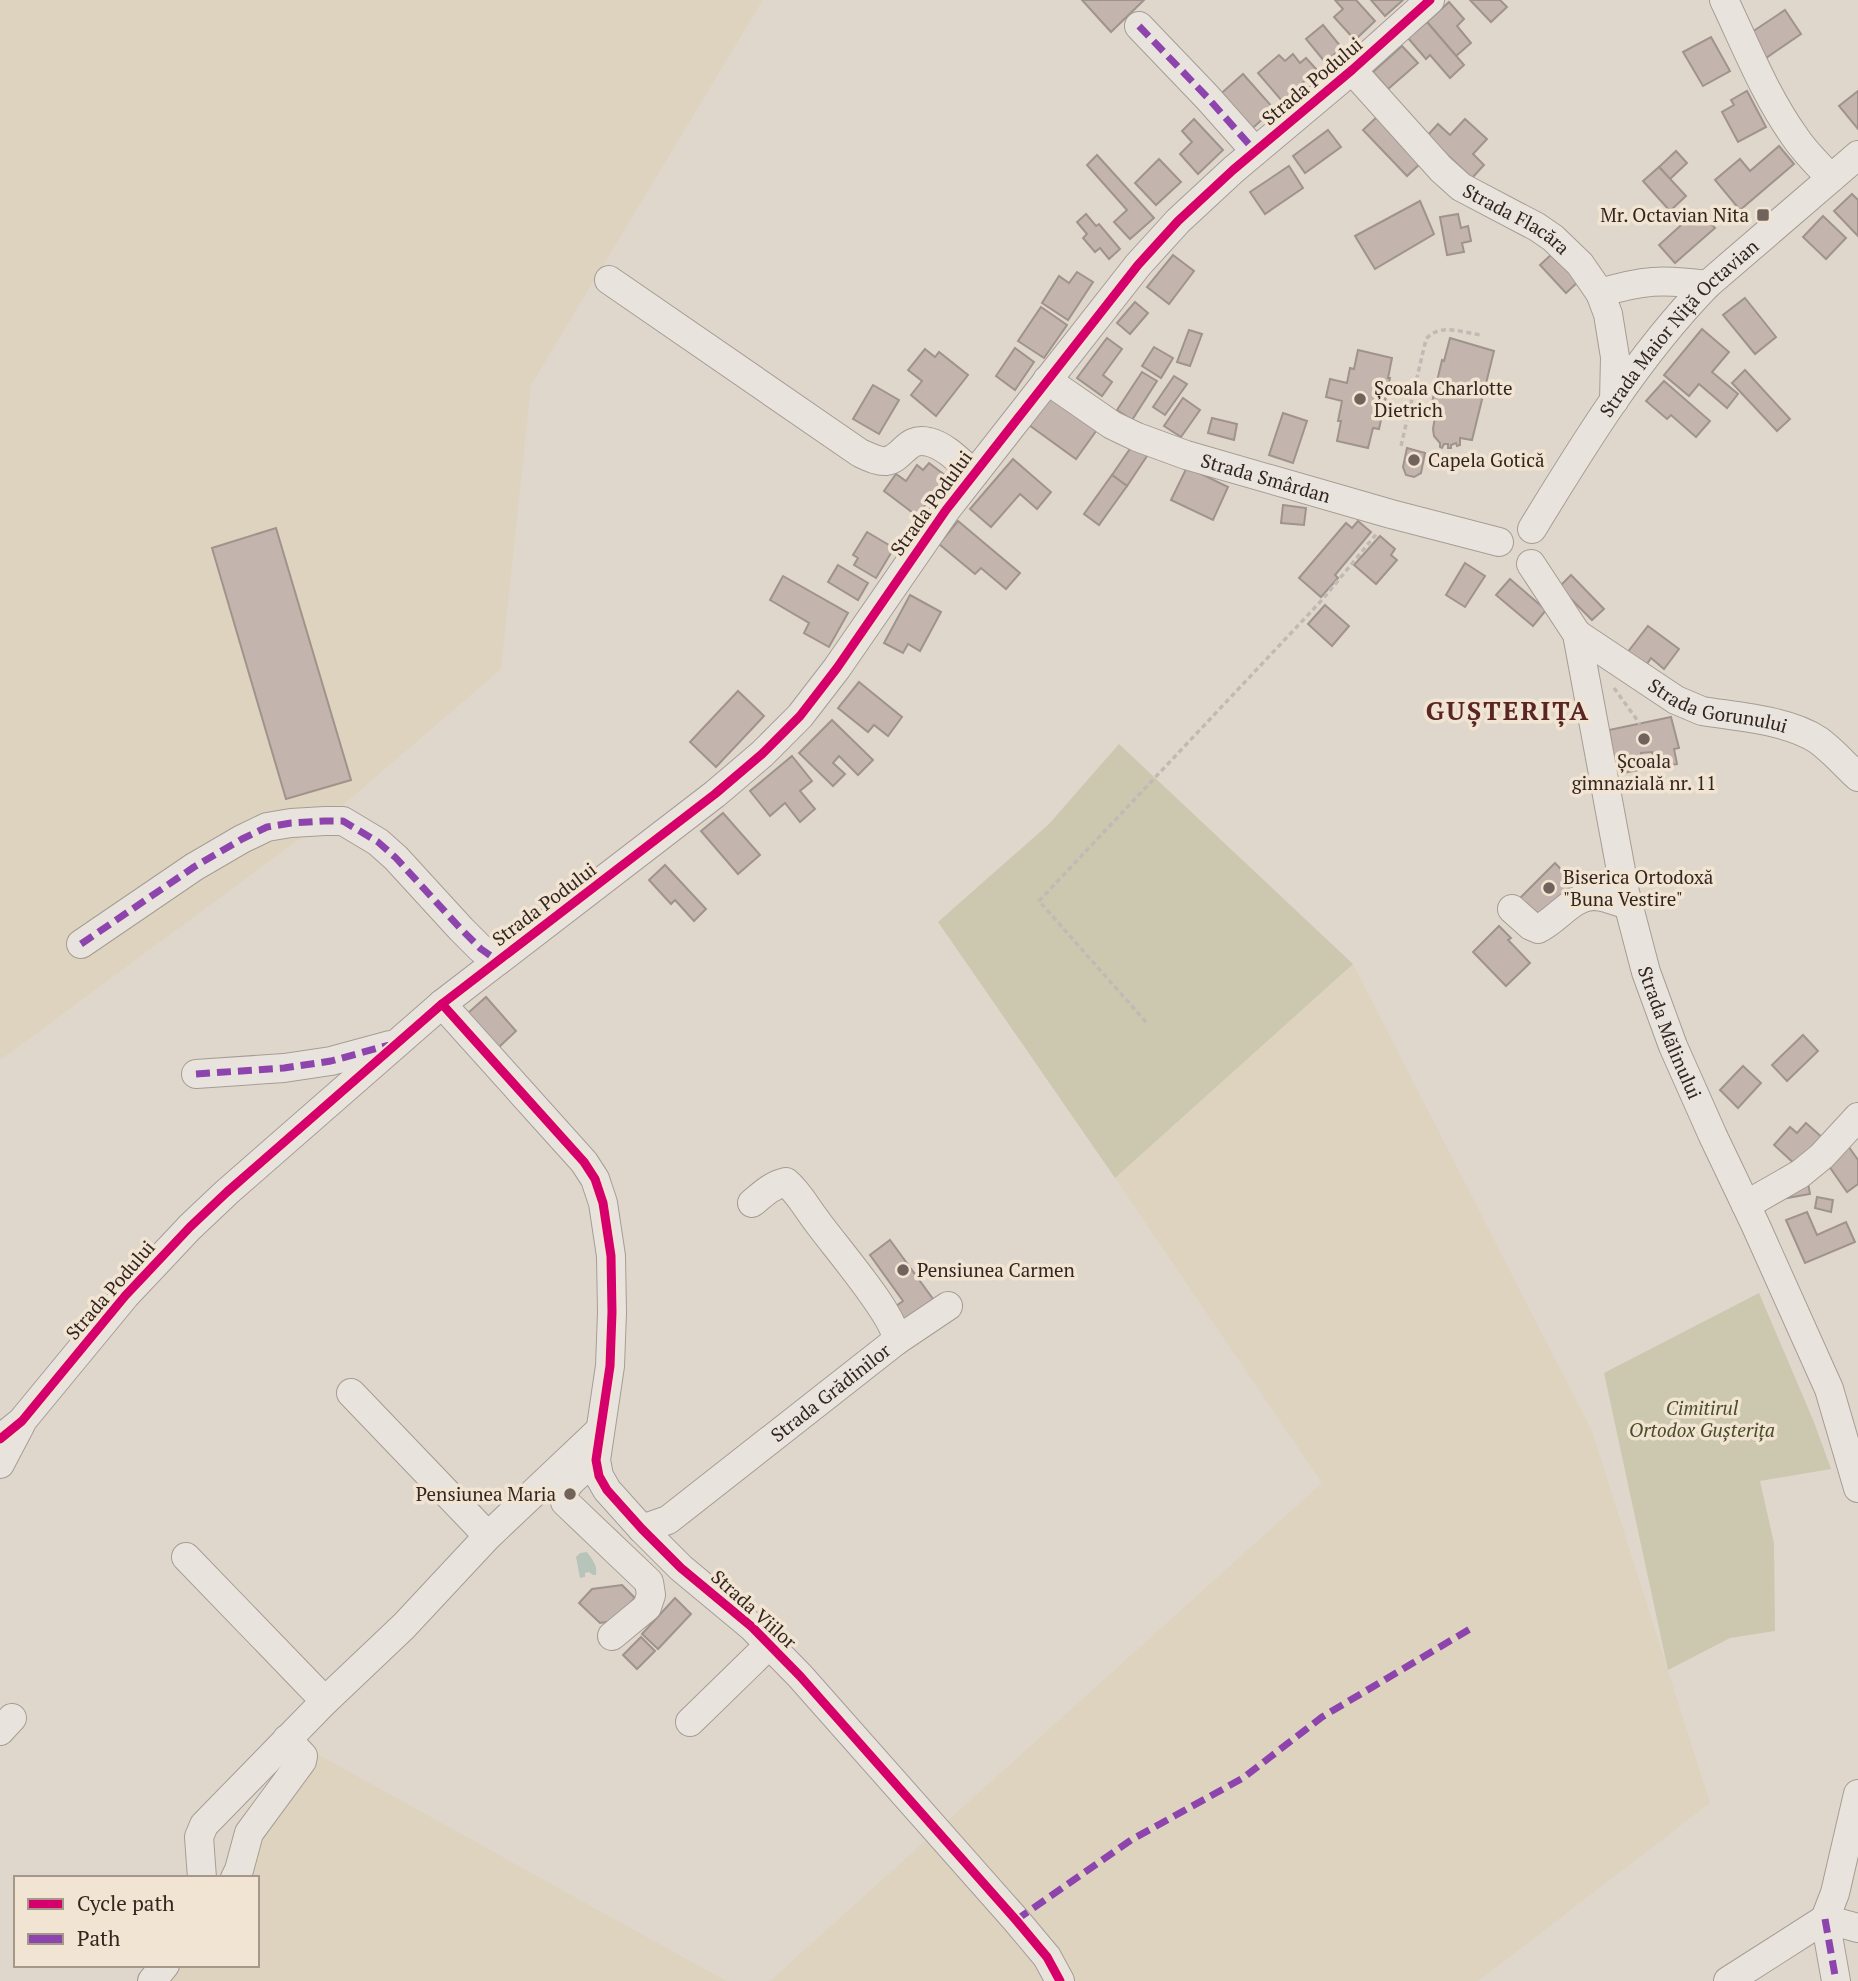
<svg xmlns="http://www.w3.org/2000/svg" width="1858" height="1981" font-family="'PT Serif',serif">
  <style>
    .farmland { fill: #ded3be }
    .cemetery { fill: #ccc7af }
    .water { fill: #b7c4ba }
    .building { fill: #c3b5ad; stroke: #a0938c; stroke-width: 2 }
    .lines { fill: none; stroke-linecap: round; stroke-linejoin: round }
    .minor-casing { stroke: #a59d95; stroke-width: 30 }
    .path { stroke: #c1bab4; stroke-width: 3.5; stroke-dasharray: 5 3.5; stroke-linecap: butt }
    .minor { stroke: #e8e4dd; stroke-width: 28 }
    .quiet { stroke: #8e44ad; stroke-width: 7; stroke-dasharray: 14 7; stroke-linecap: butt }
    .cycleway-casing { stroke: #f1e4d2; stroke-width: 13 }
    .cycleway { stroke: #d6006c; stroke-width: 9 }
    .poi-dot { fill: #70635c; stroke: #f1e4d2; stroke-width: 2.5 }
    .labels { text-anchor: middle; stroke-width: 7; stroke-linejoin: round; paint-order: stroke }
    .street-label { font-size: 19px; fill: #33251f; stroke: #f1e4d2 }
    .poi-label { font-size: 19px; fill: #33251f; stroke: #f1e4d2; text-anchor: start }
    .park-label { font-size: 19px; font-style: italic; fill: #494d28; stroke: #f1e4d2 }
    .district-label { font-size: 26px; font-weight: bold; letter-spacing: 2px; fill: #5a2623; stroke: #f1e4d2 }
  </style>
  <rect width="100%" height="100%" fill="#e0d7cc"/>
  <!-- farmland -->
  <g class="farmland">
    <polygon points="0,0 763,0 531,385 501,669 328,818 0,1060"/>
    <polygon points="1353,964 1592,1431 1710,1803 1478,1981 770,1981 1322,1483 1115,1178"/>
    <polygon points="292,1740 726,1981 168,1981 176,1965 257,1965 257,1878 221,1878"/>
  </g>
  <!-- cemetery -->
  <g class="cemetery">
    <polygon points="1119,744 1353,964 1115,1178 938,922 1049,824"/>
    <polygon points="1759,1293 1814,1422 1831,1469 1760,1481 1774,1543 1775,1631 1730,1638 1668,1670 1604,1373"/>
  </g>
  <!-- water -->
  <path class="water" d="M587,1552c5,7 11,14 9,23h-3l-4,-3 -4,1v4l-5,1 -4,-21 4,-4z"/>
  <!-- building -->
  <g class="building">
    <polygon points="1082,0 1144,0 1111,32"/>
    <polygon points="1335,0 1356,0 1375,21 1355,40 1334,17 1343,9"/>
    <polygon points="1371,0 1403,0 1385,16"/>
    <polygon points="1470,0 1500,0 1507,7 1491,22"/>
    <polygon points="1449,2 1464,19 1457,26 1471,43 1456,56 1427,22"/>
    <polygon points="1785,10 1801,34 1766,58 1749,34"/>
    <polygon points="1427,22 1464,65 1450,78 1430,55 1426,59 1408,38"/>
    <polygon points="1323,25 1342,48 1325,62 1306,39"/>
    <polygon points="1711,37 1730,71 1703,86 1683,52"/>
    <polygon points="1402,46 1418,63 1388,89 1373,72"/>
    <polygon points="1293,54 1300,63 1306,58 1317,70 1282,101 1258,73 1279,55 1285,61"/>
    <polygon points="1243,74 1274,109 1247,133 1216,98"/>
    <polygon points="1747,91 1766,127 1738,142 1722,112 1734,105 1731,100"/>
    <polygon points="1858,91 1858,129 1839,106"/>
    <polygon points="1379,115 1422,162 1407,176 1363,130"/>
    <polygon points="1194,119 1223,150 1198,174 1180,154 1192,142 1182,131"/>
    <polygon points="1465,119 1487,139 1473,154 1484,165 1472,178 1427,136 1438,124 1450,135"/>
    <polygon points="1328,130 1341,147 1305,173 1293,156"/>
    <polygon points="1779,146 1794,164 1740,210 1715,180 1740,159 1750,171"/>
    <polygon points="1676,151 1687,163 1670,179 1659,167"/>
    <polygon points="1097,155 1154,218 1130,239 1114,222 1127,210 1087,165"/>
    <polygon points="1159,159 1181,182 1156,205 1135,183"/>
    <polygon points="1289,166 1303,188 1265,214 1250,192"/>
    <polygon points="1659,167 1686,196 1670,211 1643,181"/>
    <polygon points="1852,194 1858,200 1858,236 1834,211"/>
    <polygon points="1420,201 1434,234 1375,269 1355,236"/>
    <polygon points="1698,210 1715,228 1675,263 1659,245"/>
    <polygon points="1086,214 1096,226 1099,224 1120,249 1109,259 1100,248 1095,252 1083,238 1087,234 1077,222"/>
    <polygon points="1458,214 1461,228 1468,226 1471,241 1462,243 1464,252 1447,255 1440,217"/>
    <polygon points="1823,216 1846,238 1826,259 1803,237"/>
    <polygon points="1554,252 1580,280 1566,293 1540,265"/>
    <polygon points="1173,255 1194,271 1169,304 1147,287"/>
    <polygon points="1077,272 1093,282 1068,320 1042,303 1059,276 1069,283"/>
    <polygon points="1745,298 1776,337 1755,354 1723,315"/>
    <polygon points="1135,302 1148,313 1130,334 1117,323"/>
    <polygon points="1041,307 1067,325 1044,358 1018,341"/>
    <polygon points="1702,329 1729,352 1712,372 1738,394 1727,408 1699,384 1689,396 1664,375"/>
    <polygon points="1189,330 1202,334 1190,366 1177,362"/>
    <polygon points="1107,338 1122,349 1103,375 1112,382 1102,396 1077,378"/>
    <polygon points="1450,338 1494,351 1472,440 1460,438 1460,445 1457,446 1456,443 1451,445 1451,448 1448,448 1448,444 1444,444 1442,448 1440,447 1440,443 1434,436 1433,429 1435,417 1429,415 1442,360 1444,361"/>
    <polygon points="1154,347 1173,358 1161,378 1142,366"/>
    <polygon points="1015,348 1034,362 1015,390 996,376"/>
    <polygon points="925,349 935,357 939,352 968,375 936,416 911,395 922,381 908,370"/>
    <polygon points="1358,350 1392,358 1388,378 1390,378 1379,429 1373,428 1368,448 1337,441 1341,421 1338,421 1342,401 1326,397 1330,379 1347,383 1350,368 1354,369"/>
    <polygon points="1745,370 1790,419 1777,431 1732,383"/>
    <polygon points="1142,372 1157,381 1132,420 1117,410"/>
    <polygon points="1174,376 1187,384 1165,415 1153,407"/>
    <polygon points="1664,381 1710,421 1696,437 1671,415 1667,419 1646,401"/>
    <polygon points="873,385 899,400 879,434 853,419"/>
    <polygon points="1052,393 1099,427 1076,459 1029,425"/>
    <polygon points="1183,398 1200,410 1181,437 1164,426"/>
    <polygon points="1283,413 1307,421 1293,463 1269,455"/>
    <polygon points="1212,418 1237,424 1234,440 1208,433"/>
    <polygon points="1134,443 1149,453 1127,486 1112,475"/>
    <polygon points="1407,448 1425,453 1421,473 1414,477 1406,475 1403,467"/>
    <polygon points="1013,459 1051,492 1037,509 1020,494 991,527 970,509"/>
    <polygon points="929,463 946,476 917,516 884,491 896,474 906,481 917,465 923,470"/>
    <polygon points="1187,467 1228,487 1213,520 1171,500"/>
    <polygon points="1112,475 1127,486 1099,525 1084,514"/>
    <polygon points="1283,505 1306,508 1304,525 1281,523"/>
    <polygon points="958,521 1020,573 1006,589 981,568 975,574 939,544"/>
    <polygon points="1358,521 1371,532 1335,575 1338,578 1321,597 1299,578 1346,523 1352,528"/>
    <polygon points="276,528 351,780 286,799 212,548"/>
    <polygon points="867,532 894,548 876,578 854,565 858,558 853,555"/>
    <polygon points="1380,536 1395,549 1391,555 1397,560 1376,584 1354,565"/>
    <polygon points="1465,563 1485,576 1465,607 1446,595"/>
    <polygon points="838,565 868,583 858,600 828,582"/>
    <polygon points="1571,575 1604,609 1592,620 1559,587"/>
    <polygon points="783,576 848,613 829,647 804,633 809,623 770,600"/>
    <polygon points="1510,579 1546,610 1533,626 1496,595"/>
    <polygon points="910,595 941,612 920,651 908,644 903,653 884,643"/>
    <polygon points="1325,605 1349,626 1332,646 1308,624"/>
    <polygon points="1648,626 1679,649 1664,669 1651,658 1645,667 1627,653"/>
    <polygon points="859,682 902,717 888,736 874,725 868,732 838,708"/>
    <polygon points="738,691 764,716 716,767 690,742"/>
    <polygon points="1671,717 1679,748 1674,749 1677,764 1655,769 1652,752 1641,753 1644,769 1617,774 1609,730"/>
    <polygon points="832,720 873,760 858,775 839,756 833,763 845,774 833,786 799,753"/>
    <polygon points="792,756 812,781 800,791 815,809 800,822 785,803 770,816 750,791"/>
    <polygon points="723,813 760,855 738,874 701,831"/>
    <polygon points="1555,863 1574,883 1543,913 1522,916 1519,899"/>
    <polygon points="665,865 706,909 694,921 675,900 671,904 649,880"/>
    <polygon points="1499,926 1511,938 1508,940 1530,963 1506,986 1473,952"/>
    <polygon points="486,997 516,1031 498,1048 468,1013"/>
    <polygon points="1803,1035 1818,1051 1787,1081 1772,1065"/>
    <polygon points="1743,1066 1761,1083 1738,1108 1720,1090"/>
    <polygon points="1806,1123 1824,1139 1798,1167 1774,1145 1790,1127 1797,1133"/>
    <polygon points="1846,1143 1858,1160 1858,1184 1847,1192 1824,1159"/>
    <polygon points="1808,1183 1810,1194 1787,1198 1785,1187"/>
    <polygon points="1817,1197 1833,1200 1831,1212 1815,1208"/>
    <polygon points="1807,1212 1817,1235 1846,1222 1855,1242 1805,1263 1786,1220"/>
    <polygon points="890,1240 936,1303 902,1329 889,1311 903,1301 870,1255"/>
    <polygon points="622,1585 635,1598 613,1621 600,1623 579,1603 592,1589"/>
    <polygon points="675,1598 691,1614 658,1649 642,1634"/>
    <polygon points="641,1637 655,1651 637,1669 623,1655"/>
  </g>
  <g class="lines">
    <!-- minor casing -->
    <g class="minor-casing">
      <g id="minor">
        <path d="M1724,0c22,46 41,95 71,137 10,15 23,28 36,41"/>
        <polyline points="1139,26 1207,97 1255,151"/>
        <path id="s1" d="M1352,70l89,99 20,18 76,40 16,11 27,26 20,29 8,21 7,43 -1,44"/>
        <path d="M609,280l251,173c7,3 18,9 26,8 18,-3 20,-25 43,-19 17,4 32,21 45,32"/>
        <path d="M1600,293c43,-13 62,-14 107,-8"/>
        <path id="s2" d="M1047,380l65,45 25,12 49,18 205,59 108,28"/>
        <path id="s3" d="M1532,529c52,-85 105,-172 175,-244l151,-130"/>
        <path id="s4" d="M1531,564l46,70 48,258 21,80 27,74 40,90 42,88 74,165 29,99"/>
        <path id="s5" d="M1577,634l99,66 26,11c37,6 85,9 116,29 14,10 27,25 40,37"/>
        <path d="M1512,909l19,17 7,3c20,-9 34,-34 58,-33 11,1 22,6 32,9"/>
        <polyline points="81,944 194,867 242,839 267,827 291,823 325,821 343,821 378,842 396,858 461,929 481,949 498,961"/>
        <polyline points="442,1004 584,1162 595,1179 603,1203 611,1256 612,1312 610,1366 596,1460 599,1476 607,1490 642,1529 681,1568 752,1627 800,1676 1016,1920 1047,1957 1060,1981"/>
        <polyline points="196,1074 284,1068 331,1061 390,1045"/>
        <polyline points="1746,1205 1800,1174 1822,1156 1858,1117"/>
        <polyline points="896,1341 948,1306"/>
        <polyline points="351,1393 488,1536"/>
        <polyline points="0,1439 22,1421 125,1296 190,1227 227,1192 442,1004 715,794 762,754 800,716 837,668 946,510 1138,265 1178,221 1233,170 1352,70 1430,0"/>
        <polyline points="0,1464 21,1424"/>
        <path d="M590,1465c-11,9 -31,22 -25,37l84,80 2,13 -4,12 -35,29"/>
        <path id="s6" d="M642,1529l26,-9 228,-179c2,-23 -64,-98 -80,-121 -10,-13 -17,-27 -30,-38 -14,3 -23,12 -34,21"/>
        <polyline points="186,1557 325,1701"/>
        <polyline points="690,1722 770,1644"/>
        <polyline points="0,1731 12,1718"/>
        <polyline points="202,1878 199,1837 204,1825 325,1701 404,1626 488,1536 600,1430"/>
        <polyline points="235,1878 239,1870 249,1833 302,1761 303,1756 287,1739"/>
        <polyline points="1825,1919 1858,1928"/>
        <polyline points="152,1981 165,1965"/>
        <polyline points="1728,1981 1825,1919"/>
        <polyline points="1836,1981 1825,1919 1835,1893 1858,1794"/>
      </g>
    </g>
    <!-- path -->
    <g class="path">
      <path d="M1401,446l25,-107c14,-16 35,-7 55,-4"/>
      <polyline points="1614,688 1640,724"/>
      <polyline points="1146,1022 1039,901 1322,600 1378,532"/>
    </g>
    <!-- minor -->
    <use href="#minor" class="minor"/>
    <!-- quiet -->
    <g class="quiet">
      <polyline points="1139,26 1207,97 1255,151"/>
      <polyline points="81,944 194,867 242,839 267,827 291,823 325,821 343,821 378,842 396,858 461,929 481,949 498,961"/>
      <polyline points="196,1074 284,1068 331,1061 389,1045"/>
      <polyline points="1825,1919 1836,1981"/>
      <polyline points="1016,1920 1131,1840 1243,1778 1322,1717 1470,1629"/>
    </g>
    <!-- cycleway casing -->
    <g class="cycleway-casing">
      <g id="cycleway">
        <polyline points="442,1004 584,1162 595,1179 603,1203 611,1256 612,1312 610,1366 596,1460 599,1476 607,1490 642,1529 681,1568 752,1627 800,1676 1016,1920 1047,1957 1060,1981"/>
        <polyline points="0,1439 22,1421 125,1296 190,1227 227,1192 442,1004 715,794 762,754 800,716 837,668 946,510 1138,265 1178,221 1233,170 1352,70 1430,0"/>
      </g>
    </g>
    <!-- cycleway -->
    <use href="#cycleway" class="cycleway"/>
  </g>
  <!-- markers -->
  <g class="poi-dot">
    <rect x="1756" y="208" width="14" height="14" rx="3.5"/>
    <circle cx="1360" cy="399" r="7"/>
    <circle cx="1414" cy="460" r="7"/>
    <circle cx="1644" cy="739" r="7"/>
    <circle cx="1549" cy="888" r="7"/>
    <circle cx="903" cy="1270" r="7"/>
    <circle cx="570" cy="1494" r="7"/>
  </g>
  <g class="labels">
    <!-- street labels -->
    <g class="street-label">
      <text transform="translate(1312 81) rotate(-40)" y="7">Strada Podului</text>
      <text dy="7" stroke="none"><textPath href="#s1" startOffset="224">Strada Flacăra</textPath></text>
      <text dy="7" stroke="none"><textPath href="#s3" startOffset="250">Strada Maior Niță Octavian</textPath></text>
      <text dy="7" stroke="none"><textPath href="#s2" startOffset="242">Strada Smârdan</textPath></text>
      <text transform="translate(931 503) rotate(-54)" y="7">Strada Podului</text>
      <text dy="7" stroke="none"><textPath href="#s5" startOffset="161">Strada Gorunului</textPath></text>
      <text transform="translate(544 904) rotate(-37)" y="7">Strada Podului</text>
      <text dy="7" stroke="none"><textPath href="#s4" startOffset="494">Strada Mălinului</textPath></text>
      <text transform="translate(110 1290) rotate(-49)" y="7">Strada Podului</text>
      <text dy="7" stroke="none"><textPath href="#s6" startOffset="234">Strada Grădinilor</textPath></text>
      <text transform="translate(754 1609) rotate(42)" y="7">Strada Viilor</text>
    </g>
    <!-- poi labels -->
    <g class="poi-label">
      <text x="1749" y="222" text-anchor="end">Mr. Octavian Nita</text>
      <text x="1374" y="395">Școala Charlotte<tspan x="1374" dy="22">Dietrich</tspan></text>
      <text x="1428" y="467">Capela Gotică</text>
      <text x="1644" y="768" text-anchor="middle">Școala<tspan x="1644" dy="22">gimnazială nr. 11</tspan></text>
      <text x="1563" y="884">Biserica Ortodoxă<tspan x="1563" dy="22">"Buna Vestire"</tspan></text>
      <text x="917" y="1277">Pensiunea Carmen</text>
      <text x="556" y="1501" text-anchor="end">Pensiunea Maria</text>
    </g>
    <!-- park labels -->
    <g class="park-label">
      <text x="1702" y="1415">Cimitirul<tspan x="1702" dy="22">Ortodox Gușterița</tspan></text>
    </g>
    <!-- district labels -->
    <g class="district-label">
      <text x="1508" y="720">GUȘTERIȚA</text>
    </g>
  </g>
  <!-- legend -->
  <rect x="14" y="1876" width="245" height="91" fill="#f1e4d2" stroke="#a5988a" stroke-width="2"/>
  <rect x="28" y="1899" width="35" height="10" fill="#d6006c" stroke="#a5988a" stroke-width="2"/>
  <text x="77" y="1911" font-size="21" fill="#33251f">Cycle path</text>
  <rect x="28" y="1934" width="35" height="10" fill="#8e44ad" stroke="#a5988a" stroke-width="2"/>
  <text x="77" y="1946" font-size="21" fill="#33251f">Path</text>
</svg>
